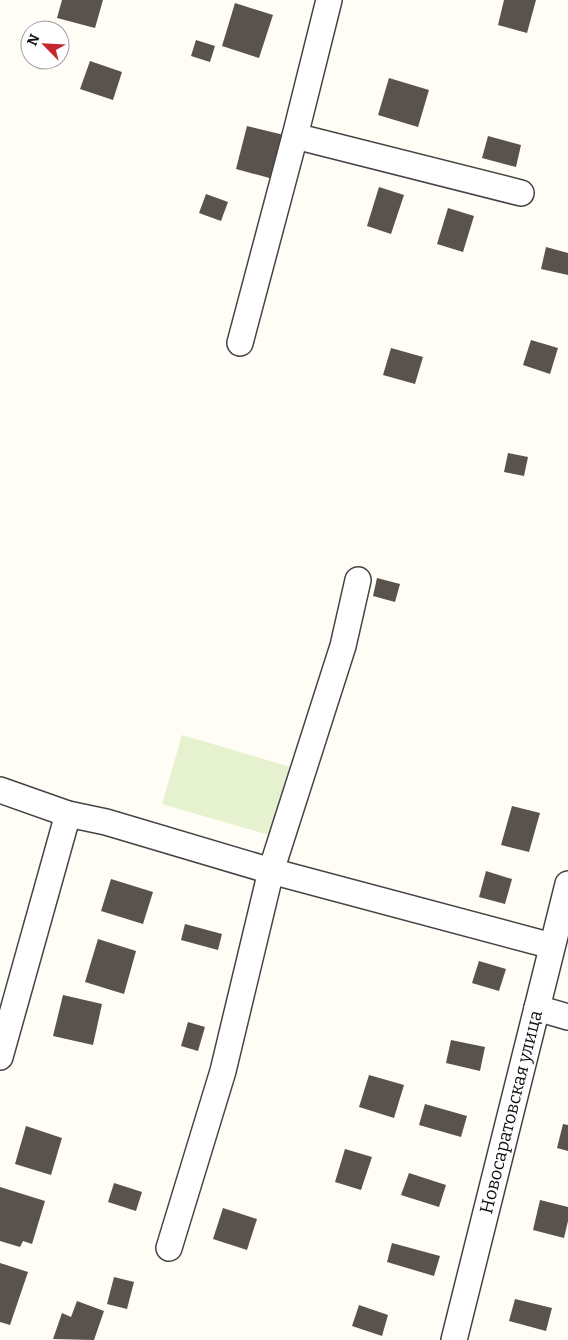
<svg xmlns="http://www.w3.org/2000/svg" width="568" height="1340" font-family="Bitter,serif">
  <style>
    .pitch { fill: #e6f2cf }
    .building { fill: #5a524d }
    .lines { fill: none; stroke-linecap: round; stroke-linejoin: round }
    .minor-casing { stroke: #444; stroke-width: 28 }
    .minor { stroke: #fff; stroke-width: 25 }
    .labels { text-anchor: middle; stroke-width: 5; stroke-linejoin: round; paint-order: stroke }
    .street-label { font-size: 18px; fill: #111; stroke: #fff }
  </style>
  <rect width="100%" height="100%" fill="#fffdf5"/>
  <!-- pitch -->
  <polygon class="pitch" points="182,735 291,767 272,836 162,804"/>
  <!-- building -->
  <g class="building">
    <polygon points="62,0 103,0 95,28 57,18"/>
    <polygon points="504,0 536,0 527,33 498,25"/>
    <polygon points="235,3 273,15 259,58 222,46"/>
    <polygon points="196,40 215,46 210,62 191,56"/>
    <polygon points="90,61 122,72 113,100 80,89"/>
    <polygon points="389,78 429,90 418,127 378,115"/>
    <polygon points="247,126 284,135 273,179 236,169"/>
    <polygon points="488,136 521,145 516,167 482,158"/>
    <polygon points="379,187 404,195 391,234 367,226"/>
    <polygon points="206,194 228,202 221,221 199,213"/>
    <polygon points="448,208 474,216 463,252 437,244"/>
    <polygon points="546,247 568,253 568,275 541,269"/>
    <polygon points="531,340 558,348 550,374 523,365"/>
    <polygon points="391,348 423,357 415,384 383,375"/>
    <polygon points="508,453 528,457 524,476 504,472"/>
    <polygon points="377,578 400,584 395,602 373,596"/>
    <polygon points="512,806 540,813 529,852 501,845"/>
    <polygon points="486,871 512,879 505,904 479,897"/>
    <polygon points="111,879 153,892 143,924 101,911"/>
    <polygon points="185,924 222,934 218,950 181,940"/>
    <polygon points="98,939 136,951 124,994 85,982"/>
    <polygon points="479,961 506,969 499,991 472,983"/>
    <polygon points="63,995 102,1004 93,1045 53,1036"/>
    <polygon points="188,1022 205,1027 198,1051 181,1046"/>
    <polygon points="451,1040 485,1047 480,1071 446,1063"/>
    <polygon points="369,1075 404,1085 394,1118 359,1107"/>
    <polygon points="425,1104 467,1116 461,1137 419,1125"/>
    <polygon points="563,1124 568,1125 568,1151 557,1148"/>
    <polygon points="26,1126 62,1138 51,1175 15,1164"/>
    <polygon points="345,1149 372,1157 361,1190 335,1182"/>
    <polygon points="409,1173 446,1185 439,1207 401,1195"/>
    <polygon points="114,1183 142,1192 136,1211 108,1202"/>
    <polygon points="0,1187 45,1201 32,1244 23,1241 20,1247 0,1241"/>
    <polygon points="540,1200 568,1207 568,1221 564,1238 533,1230"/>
    <polygon points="223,1208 257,1219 247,1250 213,1239"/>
    <polygon points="392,1243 440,1256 434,1276 387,1262"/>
    <polygon points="0,1263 28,1272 10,1325 0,1322"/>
    <polygon points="114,1277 134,1282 127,1309 107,1304"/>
    <polygon points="515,1299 552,1308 546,1331 509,1321"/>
    <polygon points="77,1301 104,1311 94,1340 53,1339 62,1313 71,1317"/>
    <polygon points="359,1305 388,1315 382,1336 352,1326"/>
  </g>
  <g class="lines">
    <!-- minor casing -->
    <g class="minor-casing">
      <g id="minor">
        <polyline points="295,136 521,193"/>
        <polyline points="240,343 295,136 329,0"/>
        <polyline points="0,790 68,814 106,822 271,871 552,946"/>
        <polyline points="537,1008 568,1017"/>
        <polyline points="0,1057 68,814"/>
        <polyline points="169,1248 223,1071 271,871 343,646 358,580"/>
        <path id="s1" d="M454,1340l114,-456"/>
      </g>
    </g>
    <!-- minor -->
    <use href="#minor" class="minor"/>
  </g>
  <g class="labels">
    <!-- street labels -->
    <g class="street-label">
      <text dy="6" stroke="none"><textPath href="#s1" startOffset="235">Новосаратовская улица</textPath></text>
    </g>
  </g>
  <!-- north arrow -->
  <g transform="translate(45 45) rotate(294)"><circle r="24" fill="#ffffff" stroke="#a0a0a0"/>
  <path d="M0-4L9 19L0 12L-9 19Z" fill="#c4262e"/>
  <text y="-8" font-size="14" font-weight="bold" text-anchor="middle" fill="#111111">N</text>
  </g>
</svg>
